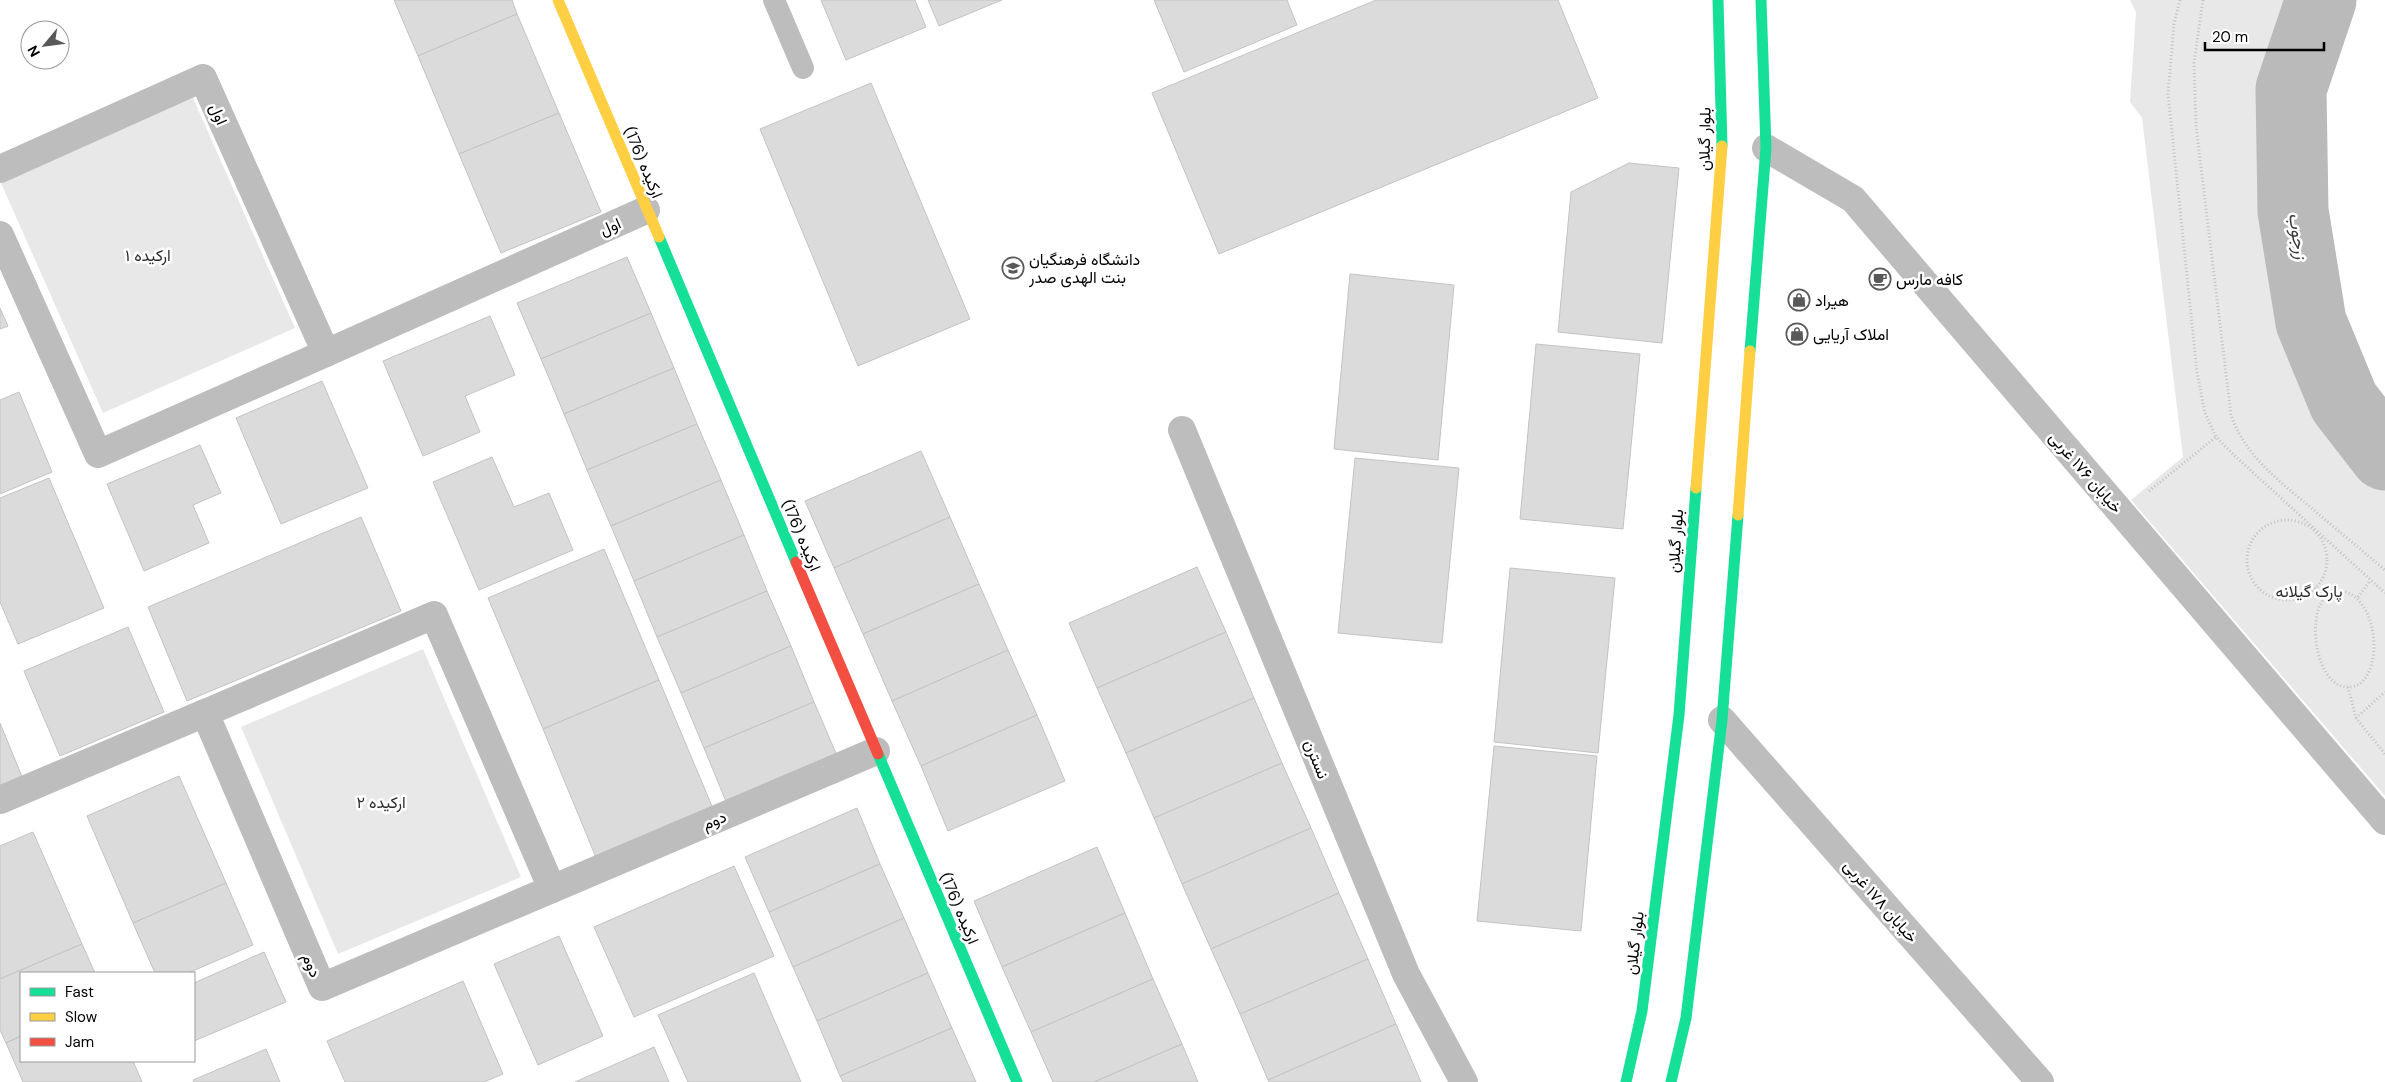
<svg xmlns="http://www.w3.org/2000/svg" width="2385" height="1082" font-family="'DM Sans',Vazirmatn,sans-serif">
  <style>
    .green { fill: #e8e8e8 }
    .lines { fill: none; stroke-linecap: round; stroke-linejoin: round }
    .river { stroke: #bababa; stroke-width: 71 }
    .building { fill: #dbdbdb; stroke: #c3c3c3 }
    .path { stroke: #c2c2c2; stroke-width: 3; stroke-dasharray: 1 2.5; stroke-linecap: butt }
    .lane { stroke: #bdbdbd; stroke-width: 22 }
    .street { stroke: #bdbdbd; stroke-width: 28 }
    .fast { stroke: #16e098; stroke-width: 11 }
    .slow { stroke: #ffcf43; stroke-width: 11 }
    .jam { stroke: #f24e42; stroke-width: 11 }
    .labels { text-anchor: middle; stroke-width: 5; stroke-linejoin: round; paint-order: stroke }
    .street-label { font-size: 16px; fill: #000; stroke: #fff }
    .park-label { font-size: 16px; fill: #2c2c2c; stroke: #fff }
    .poi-label { font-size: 16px; fill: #000; stroke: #fff; text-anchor: start }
    .water-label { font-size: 18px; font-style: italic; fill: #3d3d3d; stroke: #fff }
  </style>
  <rect width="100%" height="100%" fill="#fff"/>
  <!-- green -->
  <g class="green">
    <path d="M2130,0h173c-46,108 -34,280 21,383 12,22 26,43 41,63 4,6 18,20 20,26 0,6 0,15 0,21 0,19 0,38 0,58 0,81 0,163 0,245l-254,-296 52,-43 -41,-339 -12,-16 6,-90z"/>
    <polygon points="193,98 295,328 103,413 1,183"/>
    <polygon points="423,649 521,877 338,954 241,727"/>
  </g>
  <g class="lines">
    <!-- river -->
    <polyline class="river" points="2321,0 2291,89 2293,211 2311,322 2344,402 2385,455"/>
  </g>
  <!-- building -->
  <g class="building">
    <polygon points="394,0 512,0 517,14 418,56"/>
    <polygon points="821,0 915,0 926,27 846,60"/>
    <polygon points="928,0 1002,0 939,26"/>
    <polygon points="1154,0 1287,0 1297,25 1184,72"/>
    <polygon points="1376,0 1558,0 1598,98 1219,254 1152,93"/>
    <polygon points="517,14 559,113 459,154 418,56"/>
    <polygon points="871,83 970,319 858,366 760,129"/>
    <polygon points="559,113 601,212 501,253 459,154"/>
    <polygon points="1629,163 1679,168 1662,343 1558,332 1571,192"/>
    <polygon points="627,257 651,313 541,359 517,303"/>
    <polygon points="1350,274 1454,285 1438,460 1334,449"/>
    <polygon points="0,308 8,326 0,329"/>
    <polygon points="651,313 674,368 564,414 541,359"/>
    <polygon points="490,316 515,375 465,396 480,432 423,456 383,361"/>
    <polygon points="1536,344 1640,354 1623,529 1520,519"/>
    <polygon points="674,368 697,424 587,470 564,414"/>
    <polygon points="322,381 368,488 281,524 236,418"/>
    <polygon points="19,392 52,472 0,494 0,400"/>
    <polygon points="697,424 721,480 611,526 587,470"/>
    <polygon points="200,445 221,493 193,505 209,543 144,571 107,484"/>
    <polygon points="921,451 950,517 834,568 805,501"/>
    <polygon points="492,457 514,507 549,493 573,550 479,590 433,482"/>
    <polygon points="1355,458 1459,468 1442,643 1338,633"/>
    <polygon points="49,478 104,608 18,644 0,602 0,498"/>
    <polygon points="721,480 744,535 634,581 611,526"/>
    <polygon points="361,517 401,611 187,701 148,607"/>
    <polygon points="950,517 979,584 863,634 834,568"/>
    <polygon points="744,535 767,591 657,637 634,581"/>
    <polygon points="604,549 659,680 543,729 488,598"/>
    <polygon points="1197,567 1226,632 1097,688 1069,623"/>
    <polygon points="1510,568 1615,578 1598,753 1494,742"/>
    <polygon points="979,584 1008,650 892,701 863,634"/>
    <polygon points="767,591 791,646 681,693 657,637"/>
    <polygon points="128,627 164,712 60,756 24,671"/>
    <polygon points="1226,632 1254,698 1126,753 1097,688"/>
    <polygon points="791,646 814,702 704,748 681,693"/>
    <polygon points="1008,650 1037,715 921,766 892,701"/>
    <polygon points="659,680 714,811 597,860 543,729"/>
    <polygon points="1254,698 1282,763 1154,818 1126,753"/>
    <polygon points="814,702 838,758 727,804 704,748"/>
    <polygon points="1037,715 1065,781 948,831 921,766"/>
    <polygon points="0,723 23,779 0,789"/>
    <polygon points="1494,746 1597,756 1581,931 1477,921"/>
    <polygon points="1282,763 1311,828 1182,884 1154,818"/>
    <polygon points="179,776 226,883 133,923 87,816"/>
    <polygon points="857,808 880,864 769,912 745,857"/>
    <polygon points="1311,828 1339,893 1211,949 1182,884"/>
    <polygon points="33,832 82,944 0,979 0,846"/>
    <polygon points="1097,847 1125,913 1002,967 974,901"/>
    <polygon points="880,864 904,918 793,967 769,912"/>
    <polygon points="734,866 774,956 634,1017 594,927"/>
    <polygon points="226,883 253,945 188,973 155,973 133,923"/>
    <polygon points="1339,893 1368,959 1240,1014 1211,949"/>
    <polygon points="1125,913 1153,979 1031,1032 1002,967"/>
    <polygon points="904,918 928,973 817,1021 793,967"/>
    <polygon points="559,936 603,1036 538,1065 494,964"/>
    <polygon points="82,944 95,973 21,973 21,1036 6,1043 0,1030 0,979"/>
    <polygon points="264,952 286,1002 194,1041 194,983"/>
    <polygon points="1368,959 1396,1024 1268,1080 1240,1014"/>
    <polygon points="754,973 801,1082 688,1082 658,1015"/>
    <polygon points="928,973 952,1028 840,1076 817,1021"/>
    <polygon points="1153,979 1182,1044 1094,1082 1053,1082 1031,1032"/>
    <polygon points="463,981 503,1074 484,1082 345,1082 327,1041"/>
    <polygon points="1396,1024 1421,1082 1269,1082 1268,1080"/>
    <polygon points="952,1028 976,1082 843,1082 840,1076"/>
    <polygon points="21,1036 21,1061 133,1061 142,1082 23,1082 6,1043"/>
    <polygon points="1182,1044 1198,1082 1094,1082"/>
    <polygon points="654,1047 669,1082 575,1082"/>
    <polygon points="266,1049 280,1082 194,1082 193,1080"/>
  </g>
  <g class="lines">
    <!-- path -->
    <g class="path">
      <polyline points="2180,0 2174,24 2168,94 2197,372 2205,413 2216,437 2236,457 2385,593"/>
      <path d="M2203,0l-9,63 2,63 35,289c14,42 51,68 84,96 23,20 47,39 70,59"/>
      <polyline points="2149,491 2216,437"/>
      <circle cx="2287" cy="560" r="40"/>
      <polyline points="2315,588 2324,599"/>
      <path d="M2342,591c39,7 43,93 8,96 -33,3 -44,-68 -26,-88 5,-5 12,-7 18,-8z"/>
      <polyline points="2358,597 2370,581"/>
      <polyline points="2348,687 2356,718 2385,754"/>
      <polyline points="2356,718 2385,692"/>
    </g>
    <!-- lane -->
    <polyline class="lane" points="774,0 803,68"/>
    <!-- street -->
    <g class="street">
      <polyline points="1766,148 1853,199 2385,821"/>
      <polyline points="0,169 203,78 326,353 98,454 0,235"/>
      <polyline points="326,353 646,210"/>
      <polyline points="1182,430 1406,974 1464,1082"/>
      <polygon points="434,615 552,889 322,987 205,713"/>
      <polyline points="1722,720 2040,1082"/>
      <polyline points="0,800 205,713"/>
      <polyline points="552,889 876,751"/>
    </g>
    <!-- fast -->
    <g class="fast">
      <polyline points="1718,0 1722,146"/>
      <polyline points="659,237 796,562"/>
      <polyline points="1750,351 1766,148 1761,0"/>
      <polyline points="878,754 1017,1082"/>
      <polyline points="1626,1082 1642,1011 1679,715 1696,488"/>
      <polyline points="1671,1082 1686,1018 1722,720 1738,515"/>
    </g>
    <!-- slow -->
    <g class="slow">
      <polyline points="558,0 659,237"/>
      <polyline points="1696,488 1722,146"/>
      <polyline points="1738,515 1750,351"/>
    </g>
    <!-- jam -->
    <polyline class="jam" points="796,562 878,754"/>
  </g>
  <!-- icons -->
  <defs>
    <g id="university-ring" transform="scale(1.125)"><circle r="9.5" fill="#fff" stroke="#595959" stroke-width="1.5"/><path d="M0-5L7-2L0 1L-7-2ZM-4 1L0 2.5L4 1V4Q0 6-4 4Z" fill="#595959"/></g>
    <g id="cafe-ring" transform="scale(1.125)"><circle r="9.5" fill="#fff" stroke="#595959" stroke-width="1.5"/><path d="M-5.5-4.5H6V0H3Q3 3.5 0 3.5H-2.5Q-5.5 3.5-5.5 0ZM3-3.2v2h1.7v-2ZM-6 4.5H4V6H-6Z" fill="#595959"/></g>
    <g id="shop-ring" transform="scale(1.125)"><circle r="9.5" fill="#fff" stroke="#595959" stroke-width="1.5"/><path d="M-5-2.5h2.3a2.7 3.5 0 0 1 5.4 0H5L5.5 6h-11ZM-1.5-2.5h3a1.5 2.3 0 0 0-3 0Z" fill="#595959"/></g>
  </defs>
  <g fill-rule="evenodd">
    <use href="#university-ring" x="1013" y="268"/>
    <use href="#cafe-ring" x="1880" y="279"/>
    <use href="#shop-ring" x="1799" y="300"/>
    <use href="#shop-ring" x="1797" y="334"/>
  </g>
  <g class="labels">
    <!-- street labels -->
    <g class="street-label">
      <text transform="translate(219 114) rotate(66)" y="6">اول</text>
      <text transform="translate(1704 139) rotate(-89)" y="6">بلوار گیلان</text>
      <text transform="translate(644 162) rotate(67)" y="6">ارکیده (176)</text>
      <text transform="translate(610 226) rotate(-24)" y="6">اول</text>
      <text transform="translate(2086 472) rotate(49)" y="6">خیابان ۱۷۶ غربی</text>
      <text transform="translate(802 535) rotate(67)" y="6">ارکیده (176)</text>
      <text transform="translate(1675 541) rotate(-86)" y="6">بلوار گیلان</text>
      <text transform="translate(1317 759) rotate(68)" y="6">نسترن</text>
      <text transform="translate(714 820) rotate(-23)" y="6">دوم</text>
      <text transform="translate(1881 901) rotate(49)" y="6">خیابان ۱۷۸ غربی</text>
      <text transform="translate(960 908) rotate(67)" y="6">ارکیده (176)</text>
      <text transform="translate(1634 943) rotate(-83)" y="6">بلوار گیلان</text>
      <text transform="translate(312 965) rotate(67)" y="6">دوم</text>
    </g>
    <!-- park labels -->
    <g class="park-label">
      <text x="148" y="261">ارکیده ۱</text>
      <text x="2309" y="597">پارک گیلانه</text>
      <text x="381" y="808">ارکیده ۲</text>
    </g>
    <!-- poi labels -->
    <g class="poi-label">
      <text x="1029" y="265">دانشگاه فرهنگیان<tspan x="1029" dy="18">بنت الهدی صدر</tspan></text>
      <text x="1896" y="285">کافه مارس</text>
      <text x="1815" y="306">هیراد</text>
      <text x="1813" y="340">املاک آریایی</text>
    </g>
    <!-- water labels -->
    <g class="water-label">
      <text transform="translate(2298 236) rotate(82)" y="6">زرجوب</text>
    </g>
  </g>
  <!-- legend -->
  <rect x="20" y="972" width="175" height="90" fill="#ffffff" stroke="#999999"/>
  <rect x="30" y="988" width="25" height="8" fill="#16e098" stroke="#999999"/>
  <text x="65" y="997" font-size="15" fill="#000000">Fast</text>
  <rect x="30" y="1013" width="25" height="8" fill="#ffcf43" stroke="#999999"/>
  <text x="65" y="1022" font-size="15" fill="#000000">Slow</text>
  <rect x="30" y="1038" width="25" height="8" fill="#f24e42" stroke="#999999"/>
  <text x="65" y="1047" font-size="15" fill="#000000">Jam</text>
  <!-- north arrow -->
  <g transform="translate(45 45) rotate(241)"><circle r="24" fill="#ffffff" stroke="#999999"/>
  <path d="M0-4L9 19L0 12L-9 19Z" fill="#595959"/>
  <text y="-8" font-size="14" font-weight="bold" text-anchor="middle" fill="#000000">N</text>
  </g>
  <!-- scale -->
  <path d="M2205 42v8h119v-8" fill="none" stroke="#000000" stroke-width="2.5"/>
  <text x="2212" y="42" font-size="15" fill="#000000" stroke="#ffffff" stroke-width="4" paint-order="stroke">20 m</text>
</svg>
